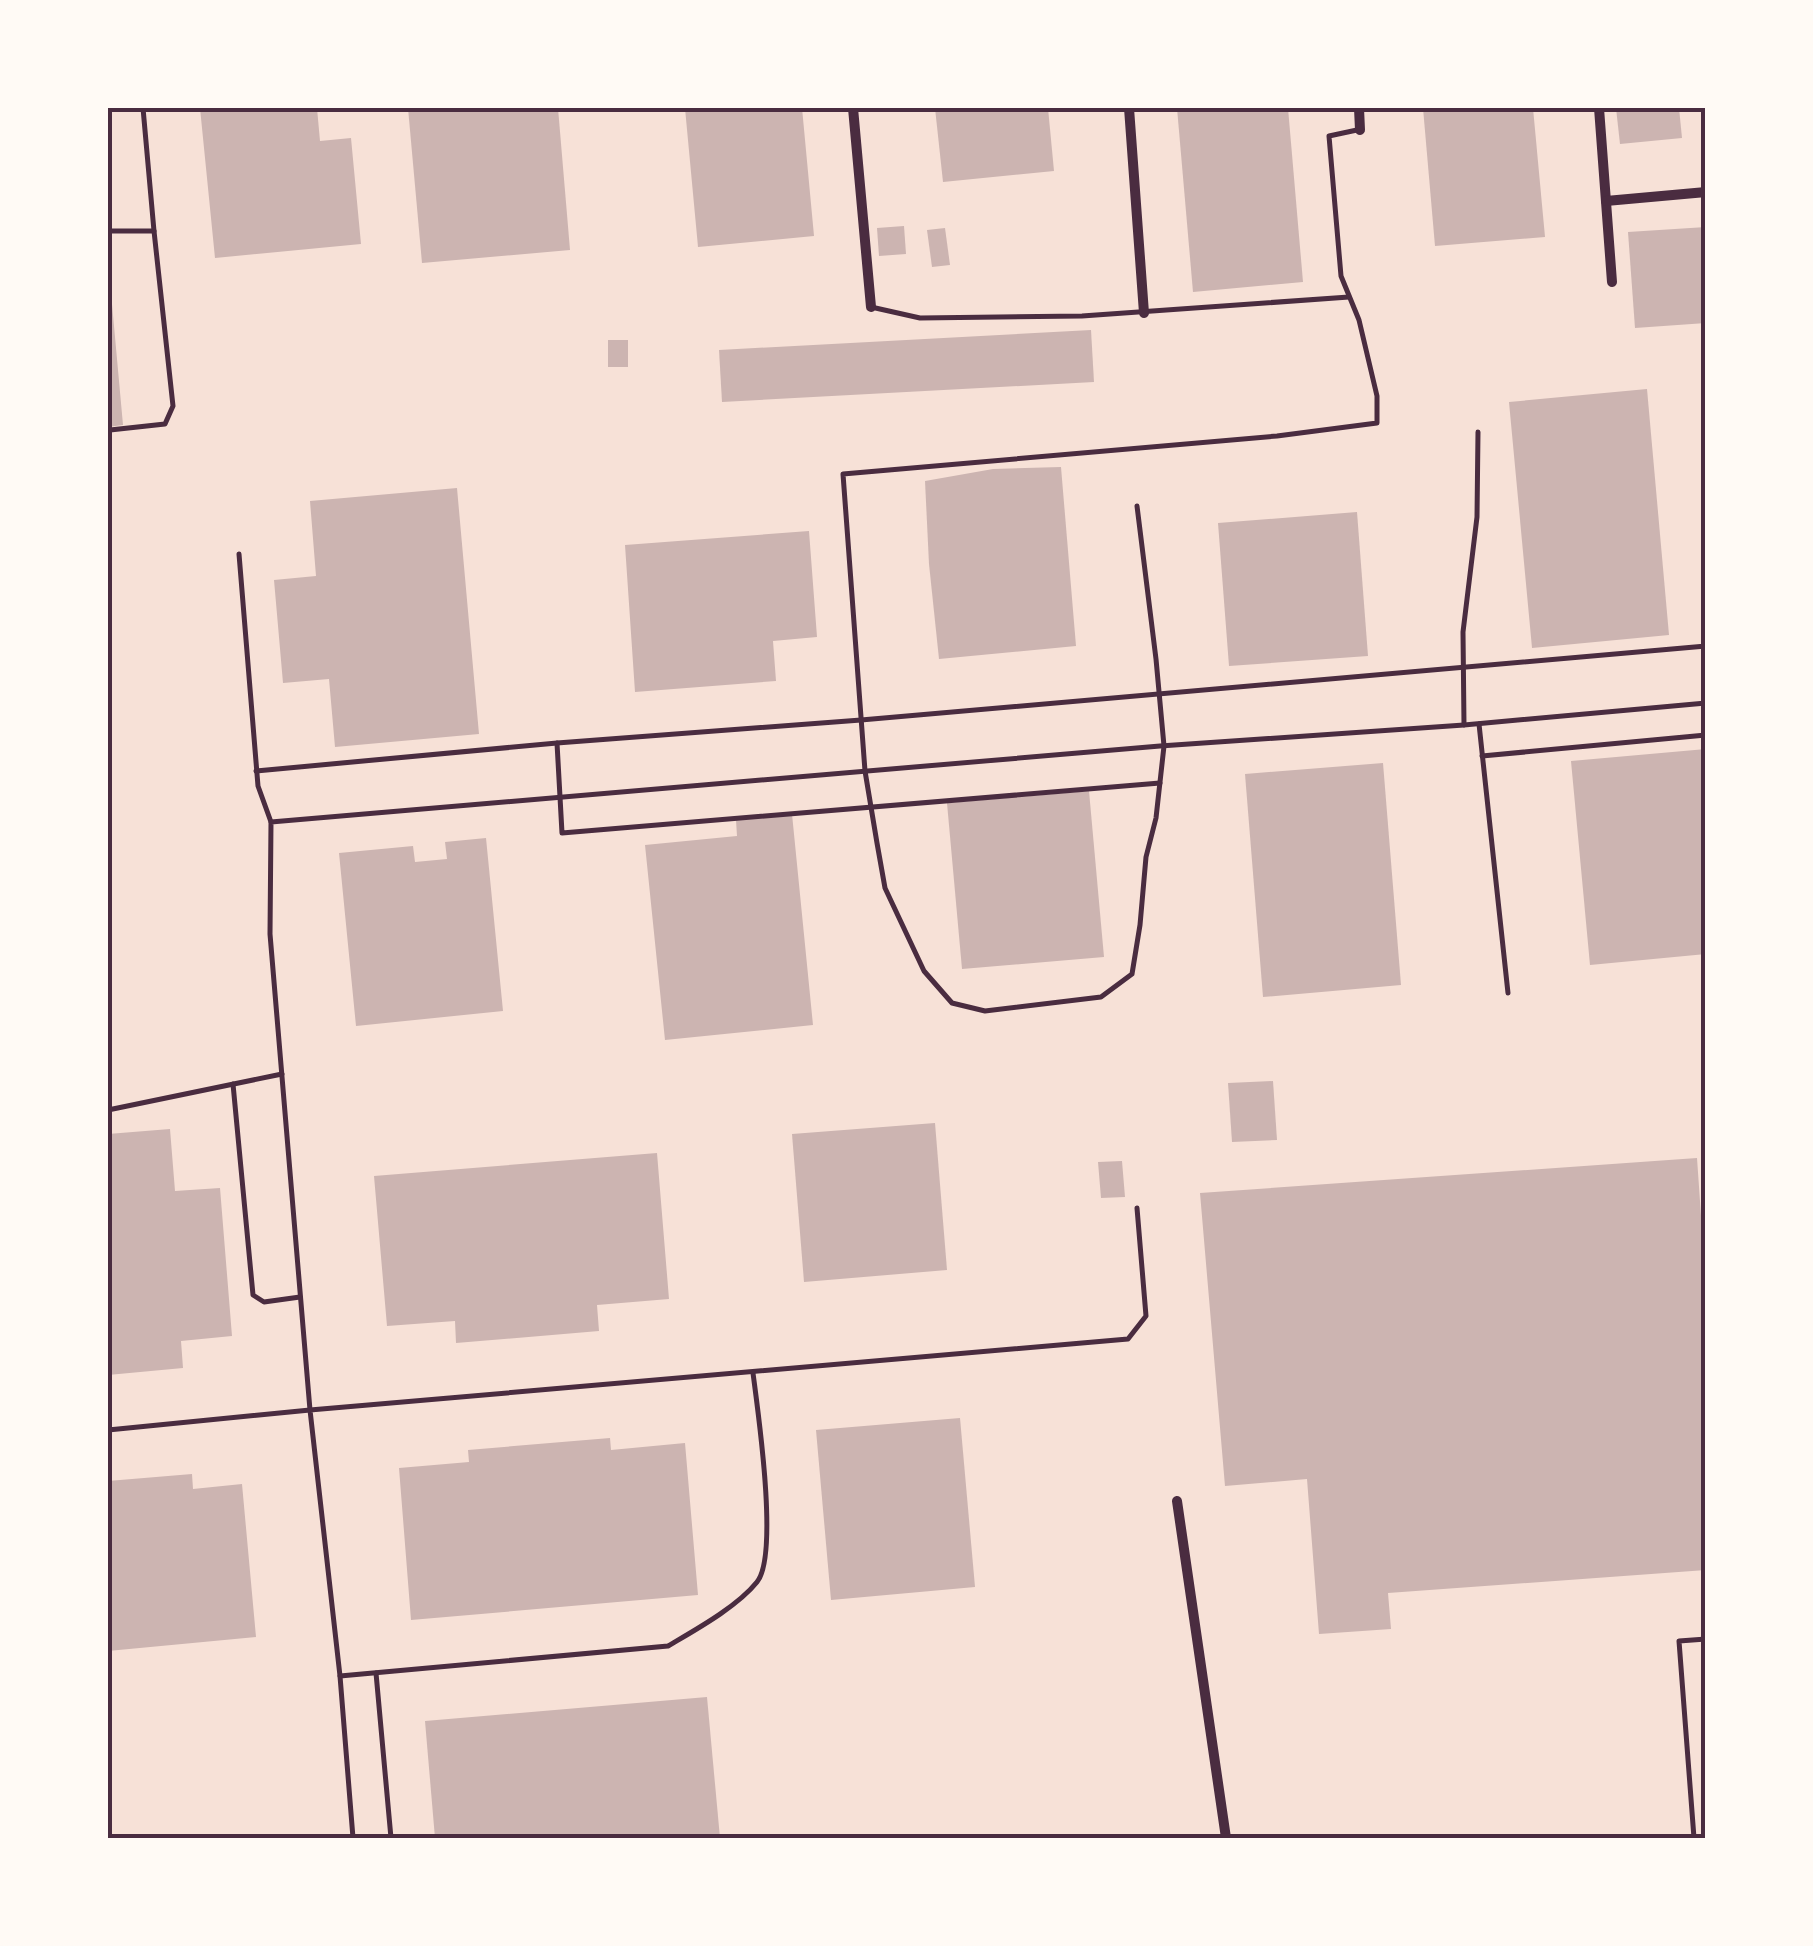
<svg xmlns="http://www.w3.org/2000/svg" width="1813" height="1946" font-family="'Work Sans',sans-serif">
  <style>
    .building { fill: #ccb4b1 }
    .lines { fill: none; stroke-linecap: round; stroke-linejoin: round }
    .service { stroke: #4a2c40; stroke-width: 5 }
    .minor { stroke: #4a2c40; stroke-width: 10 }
    .neatline { fill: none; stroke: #4a2c40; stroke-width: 4 }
  </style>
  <rect width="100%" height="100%" fill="#f7e1d7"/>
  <!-- building -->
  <g class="building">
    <polygon points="200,108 317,108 320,141 351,138 361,244 215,258"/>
    <polygon points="408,108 558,108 570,250 422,263"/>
    <polygon points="685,108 802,108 814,236 698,247"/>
    <polygon points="935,108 1048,108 1054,171 943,182"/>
    <polygon points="1177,108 1288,108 1303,282 1193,292"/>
    <polygon points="1423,108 1533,108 1545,237 1435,246"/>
    <polygon points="1616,108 1679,108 1682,138 1620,144"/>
    <polygon points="904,226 906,254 879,256 877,228"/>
    <polygon points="1706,227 1706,323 1635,328 1628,232"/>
    <polygon points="945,228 950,265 932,267 927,230"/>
    <polygon points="108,282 110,282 123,425 108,427"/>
    <polygon points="1091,330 1094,382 722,402 719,350"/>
    <rect x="608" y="340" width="20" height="27"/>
    <polygon points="1647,389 1669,635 1532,648 1509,402"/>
    <polygon points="1061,467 1076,646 939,659 929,564 925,481 993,469"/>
    <polygon points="457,488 479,734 335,747 329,679 283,683 274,580 316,576 310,501"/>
    <polygon points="1357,512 1368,656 1229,666 1218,523"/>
    <polygon points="809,531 817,637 773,641 776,681 635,692 625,545"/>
    <polygon points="1706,749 1706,954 1590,965 1571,761"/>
    <polygon points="1383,763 1401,985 1263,997 1245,774"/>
    <polygon points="1089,791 1104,957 962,969 947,803"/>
    <polygon points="792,814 813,1025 665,1040 645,845 737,836 736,820"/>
    <polygon points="486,838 503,1011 356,1026 339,853 413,846 415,862 447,859 445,842"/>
    <polygon points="1273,1081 1277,1140 1232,1142 1228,1083"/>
    <polygon points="935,1123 947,1270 804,1282 792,1134"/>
    <polygon points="170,1129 175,1191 220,1188 232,1336 181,1341 183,1368 108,1375 108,1134"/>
    <polygon points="657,1153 669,1299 597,1305 599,1331 456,1343 455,1321 387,1326 374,1176"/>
    <polygon points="1697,1158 1702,1230 1706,1230 1706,1570 1388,1593 1391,1629 1319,1634 1307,1479 1225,1486 1200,1193"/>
    <polygon points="1122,1161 1125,1197 1101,1198 1098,1162"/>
    <polygon points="960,1418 975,1587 831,1600 816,1430"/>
    <polygon points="610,1438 611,1450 685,1443 698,1595 411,1620 399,1468 469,1462 468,1450"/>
    <polygon points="192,1474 193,1489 242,1484 256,1637 108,1651 108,1481"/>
    <polygon points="707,1697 720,1838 435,1838 425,1721"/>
  </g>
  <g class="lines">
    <!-- service -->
    <g class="service">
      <polyline points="108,231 154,231"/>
      <polyline points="871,307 920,318 1082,316 1349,297"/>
      <polyline points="110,430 165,424 173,406 154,231 143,108"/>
      <polyline points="1137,506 1156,659 1164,746 1156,818 1146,857 1140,925 1132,974 1101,997 985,1011 952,1003 924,971 885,888 877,843 865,771 843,474 1277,436 1377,423 1377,396 1359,320 1341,276 1329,136 1357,130"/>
      <polyline points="239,554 258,786 271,822"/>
      <polyline points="1479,724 1508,993"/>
      <polyline points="1464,725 1463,632 1477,517 1478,432"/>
      <polyline points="557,743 861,720 1706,646"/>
      <polyline points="1482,756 1706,735"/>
      <polyline points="256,771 557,743 562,833 1160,783"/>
      <polyline points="233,1084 253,1295 264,1302 300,1297"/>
      <polyline points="108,1110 282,1074"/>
      <polyline points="108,1430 310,1410 270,934 271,822 1160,746 1464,725 1706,703"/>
      <polyline points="376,1673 391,1838"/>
      <path d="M340,1676l328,-30c27,-16 69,-39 89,-64 22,-27 1,-170 -4,-209"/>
      <polyline points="353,1838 340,1676 310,1410 1128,1339 1146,1316 1137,1208"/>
      <polyline points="1694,1838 1679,1641 1706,1639"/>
    </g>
    <!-- minor -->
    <g class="minor">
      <polyline points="853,108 871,307"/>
      <polyline points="1129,108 1144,313"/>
      <polyline points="1359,108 1360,130"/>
      <polyline points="1599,108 1612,282"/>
      <polyline points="1606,201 1706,192"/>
      <polyline points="1177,1501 1226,1838"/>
    </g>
  </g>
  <!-- border -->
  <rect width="1813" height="1946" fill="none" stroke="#fffaf5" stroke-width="220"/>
  <rect x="110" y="110" width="1593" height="1726" class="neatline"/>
</svg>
